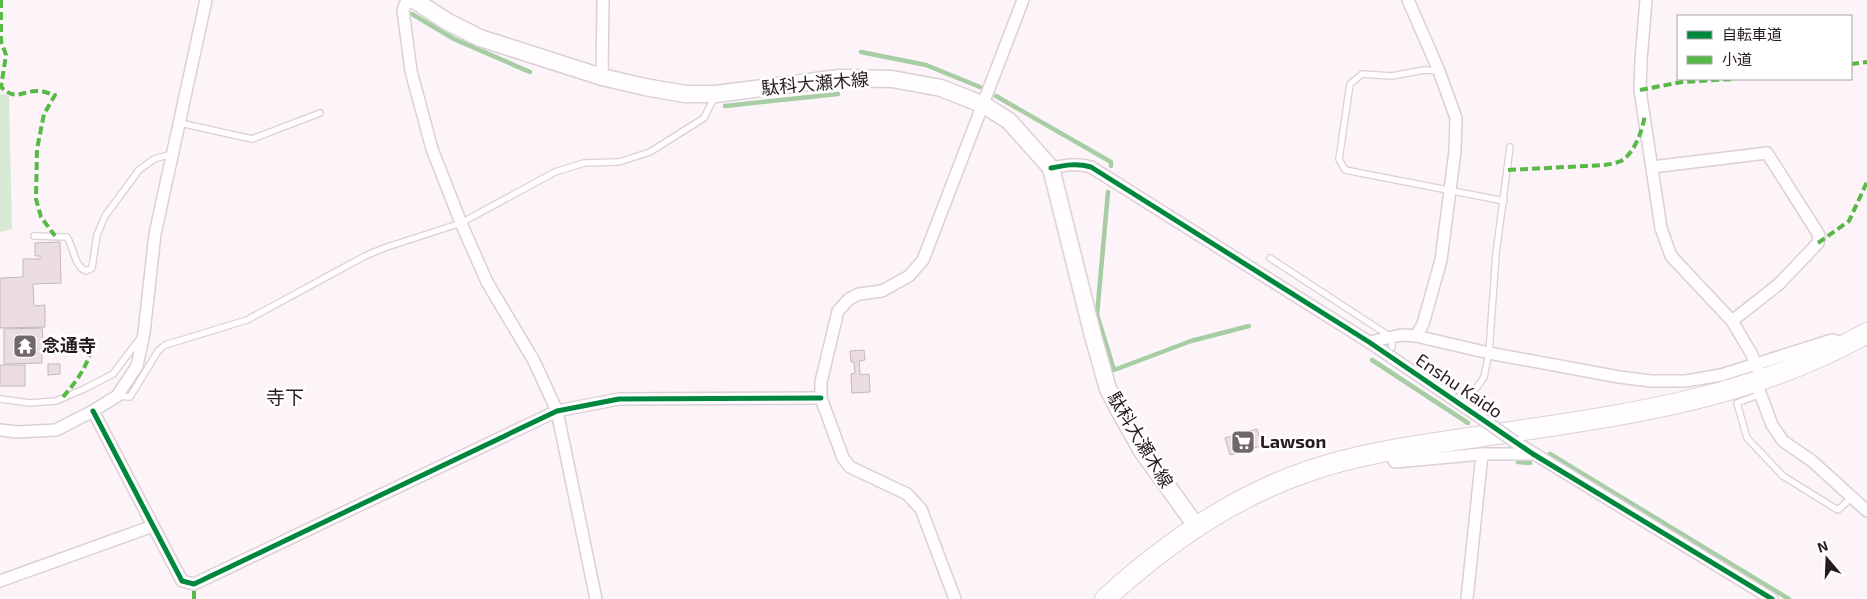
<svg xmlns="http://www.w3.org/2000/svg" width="1867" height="599" font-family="'Exo 2','Noto Sans JP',sans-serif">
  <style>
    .green { fill: #d8ead5 }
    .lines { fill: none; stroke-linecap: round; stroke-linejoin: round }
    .stream { stroke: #a6cda3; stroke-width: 4.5 }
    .building { fill: #ecdde5; stroke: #c2b9be }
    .lane-casing { stroke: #dad0d5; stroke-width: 8 }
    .street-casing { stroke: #dad0d5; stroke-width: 14 }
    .secondary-casing { stroke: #dad0d5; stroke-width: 19 }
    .highway-casing { stroke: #dad0d5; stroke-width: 22 }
    .lane { stroke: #fffdfe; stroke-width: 5.5 }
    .street { stroke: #fffdfe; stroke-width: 11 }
    .secondary { stroke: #fffdfe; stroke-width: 16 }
    .highway { stroke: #fffdfe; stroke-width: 20 }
    .street-bridge-casing { stroke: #dad0d5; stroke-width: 14; stroke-linecap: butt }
    .street-bridge { stroke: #fffdfe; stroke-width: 11 }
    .quiet { stroke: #58b947; stroke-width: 4; stroke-dasharray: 8 4; stroke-linecap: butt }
    .cycleway-casing { stroke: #fff; stroke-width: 8 }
    .cycleway { stroke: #00873e; stroke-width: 5 }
    .labels { text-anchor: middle; stroke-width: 5; stroke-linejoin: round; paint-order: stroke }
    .street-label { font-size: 18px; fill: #261a20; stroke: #fff }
    .poi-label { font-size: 18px; font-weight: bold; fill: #261a20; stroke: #fff; text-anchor: start }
    .neighbourhood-label { font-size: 19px; fill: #261a20; stroke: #fff }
  </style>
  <rect width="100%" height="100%" fill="#fcf4f8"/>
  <!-- green -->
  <polygon class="green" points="0,94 9,95 12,229 0,232"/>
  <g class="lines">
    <!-- stream -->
    <g class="stream">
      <polyline points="412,14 454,39 530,72"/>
      <polyline points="861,52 926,65 980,87"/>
      <polyline points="996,96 1111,162 1111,166"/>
      <polyline points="725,106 838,94"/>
      <polyline points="1108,192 1097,315 1114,370 1191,341 1249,326"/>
      <polyline points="1372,360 1468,423"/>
      <polyline points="1550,454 1789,599"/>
      <polyline points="1518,462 1530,463"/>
    </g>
  </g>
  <!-- building -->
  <g class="building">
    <polygon points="60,242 61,283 33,284 34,306 45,305 45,327 0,328 0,278 23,277 23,259 40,259 40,256 35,256 35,243"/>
    <polygon points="42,328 43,339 47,339 47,353 42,353 42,363 4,364 4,329"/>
    <rect x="55" y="341" width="11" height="10"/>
    <polygon points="864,350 865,360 859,361 860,375 869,374 870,392 852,393 851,374 855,373 854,362 851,362 850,351"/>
    <polygon points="48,364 60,364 60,374 48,375"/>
    <rect x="0" y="365" width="25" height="21"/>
    <polygon points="1257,429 1261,446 1230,455 1225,438"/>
  </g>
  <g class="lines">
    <!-- lane casing -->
    <g class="lane-casing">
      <g id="lane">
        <polyline points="1439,71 1424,70 1392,76 1362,74 1350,84 1339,159 1345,170 1504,201"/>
        <polyline points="180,123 252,139 320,113"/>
        <path d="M34,236l33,1c7,11 7,29 19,34l6,-3 5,-33 8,-19 34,-46 15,-11 18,-5"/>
        <polyline points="1270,258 1391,337 1392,347"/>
        <polyline points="1473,393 1484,377 1489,353 1496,254 1510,147"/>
        <polyline points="1761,394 1737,403 1747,438 1783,476 1838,510 1852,497"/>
        <polyline points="117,396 130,397 158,351 165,345 247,320 365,256 384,248 461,223 555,172 584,163 619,162 650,152 704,118 715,96"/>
        <polyline points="0,399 30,403 56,401 84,389 113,374 141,337"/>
      </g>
    </g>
    <!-- street casing -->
    <g class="street-casing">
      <g id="street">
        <polyline points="407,0 403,10 411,71 432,149 461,223 487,282 534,361 557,411 596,599"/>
        <polyline points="1408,0 1439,71 1456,118 1455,151 1441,260 1423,324 1416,336"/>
        <polyline points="1646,0 1641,60 1640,90 1661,228 1671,256 1732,321 1751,353 1758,369"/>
        <polyline points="602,77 603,0"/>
        <polyline points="1652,167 1767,153 1819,235 1818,243 1779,284 1732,321"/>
        <path d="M1051,168c15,-3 26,-5 40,-1l278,175 112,76"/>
        <polyline points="1369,342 1401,335 1416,336 1489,353 1619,377 1651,381 1686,381 1721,375 1832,340 1845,343"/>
        <polyline points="1756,382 1772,425 1783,441 1812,461 1867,511"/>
        <polyline points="93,411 182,581 194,584 557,411 619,399 821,398"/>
        <polyline points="0,430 17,432 56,430 93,411 117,396 137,366 144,333 155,234 206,0"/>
        <polyline points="1515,442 1772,599"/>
        <polyline points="1388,450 1395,462 1482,454 1533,454"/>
        <polyline points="0,581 153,526"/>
        <polyline points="955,599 921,509 907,494 850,467 843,458 821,398 821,382 838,311 849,299 859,294 882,291 909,276 923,260 1023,0"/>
        <polyline points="1467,599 1482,454"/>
      </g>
    </g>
    <!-- secondary casing -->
    <g class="secondary-casing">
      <polyline id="secondary" points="414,0 448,22 480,38 602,77 645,87 685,94 716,94 839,78 892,79 941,88 984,105 1009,121 1051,168 1093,336 1108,389 1120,412 1142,451 1197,527"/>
    </g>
    <!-- highway casing -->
    <g class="highway-casing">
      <path id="highway" d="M1105,599c59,-54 125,-101 201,-127 57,-20 117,-27 177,-36 134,-20 264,-35 384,-103"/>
    </g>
    <!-- lane -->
    <use href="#lane" class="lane"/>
    <!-- street -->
    <use href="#street" class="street"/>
    <!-- secondary -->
    <use href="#secondary" class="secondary"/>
    <!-- highway -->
    <use href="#highway" class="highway"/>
    <!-- street-bridge casing -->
    <g class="street-bridge-casing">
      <polyline id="street-bridge" points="1481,418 1515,442"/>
    </g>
    <!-- street-bridge -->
    <use href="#street-bridge" class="street-bridge"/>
    <!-- quiet -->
    <g class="quiet">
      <path d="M1,0v41l5,14 -5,32c16,15 21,3 38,4 5,0 11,3 16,4l-11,19 -7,35 -1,50 5,18 14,19"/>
      <polyline points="1851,64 1867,62"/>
      <polyline points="1640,90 1682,82 1734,79"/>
      <path d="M1508,170l97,-5c5,-1 11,-2 16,-4 14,-8 22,-32 24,-47"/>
      <polyline points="1818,243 1849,221 1867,182"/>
      <path d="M63,397c13,-15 25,-31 29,-51"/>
      <polyline points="194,599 194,584"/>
    </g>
    <!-- cycleway casing -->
    <g class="cycleway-casing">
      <g id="cycleway">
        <path d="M1051,168c15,-3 26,-5 40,-1l278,175 164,112 239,145"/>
        <polyline points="93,411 182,581 194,584 557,411 619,399 821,398"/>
      </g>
    </g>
    <!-- cycleway -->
    <use href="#cycleway" class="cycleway"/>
  </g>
  <!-- icons -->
  <defs>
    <g id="temple-square" transform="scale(1.25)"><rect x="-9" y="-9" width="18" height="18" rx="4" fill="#71666c" stroke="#fff"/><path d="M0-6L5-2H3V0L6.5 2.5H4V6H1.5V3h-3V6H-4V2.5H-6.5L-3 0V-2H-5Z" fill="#fff"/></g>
    <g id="supermarket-square" transform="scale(1.25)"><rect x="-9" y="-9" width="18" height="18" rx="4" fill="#71666c" stroke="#fff"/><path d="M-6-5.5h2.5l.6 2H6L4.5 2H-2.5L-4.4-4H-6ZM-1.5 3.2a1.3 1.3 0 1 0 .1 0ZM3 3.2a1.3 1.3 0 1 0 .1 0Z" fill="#fff"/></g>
  </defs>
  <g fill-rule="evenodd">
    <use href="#temple-square" x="25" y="346"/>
    <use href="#supermarket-square" x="1243" y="442"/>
  </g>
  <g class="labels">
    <!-- street labels -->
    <g class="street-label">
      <text transform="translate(815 84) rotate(-5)" y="6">駄科大瀬木線</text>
      <text transform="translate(1459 386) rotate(34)" y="6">Enshu Kaido</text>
      <text transform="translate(1140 440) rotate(59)" y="6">駄科大瀬木線</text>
    </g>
    <!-- poi labels -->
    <g class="poi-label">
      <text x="42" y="352">念通寺</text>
      <text x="1260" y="448">Lawson</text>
    </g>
    <!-- neighbourhood labels -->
    <g class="neighbourhood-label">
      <text x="285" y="404">寺下</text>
    </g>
  </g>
  <!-- legend -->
  <rect x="1677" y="15" width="175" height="65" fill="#ffffff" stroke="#a8a3a6"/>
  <rect x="1687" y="31" width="25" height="8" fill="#00873e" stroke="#a8a3a6"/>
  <text x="1722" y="40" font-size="15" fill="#261a20">自転車道</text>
  <rect x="1687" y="56" width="25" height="8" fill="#58b947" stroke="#a8a3a6"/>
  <text x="1722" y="65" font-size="15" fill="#261a20">小道</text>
  <!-- north arrow -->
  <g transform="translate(1827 559) rotate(341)" stroke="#ffffff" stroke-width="4" paint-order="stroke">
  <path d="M0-4L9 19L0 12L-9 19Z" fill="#261a20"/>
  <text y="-8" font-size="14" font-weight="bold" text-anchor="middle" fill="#261a20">N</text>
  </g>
</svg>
